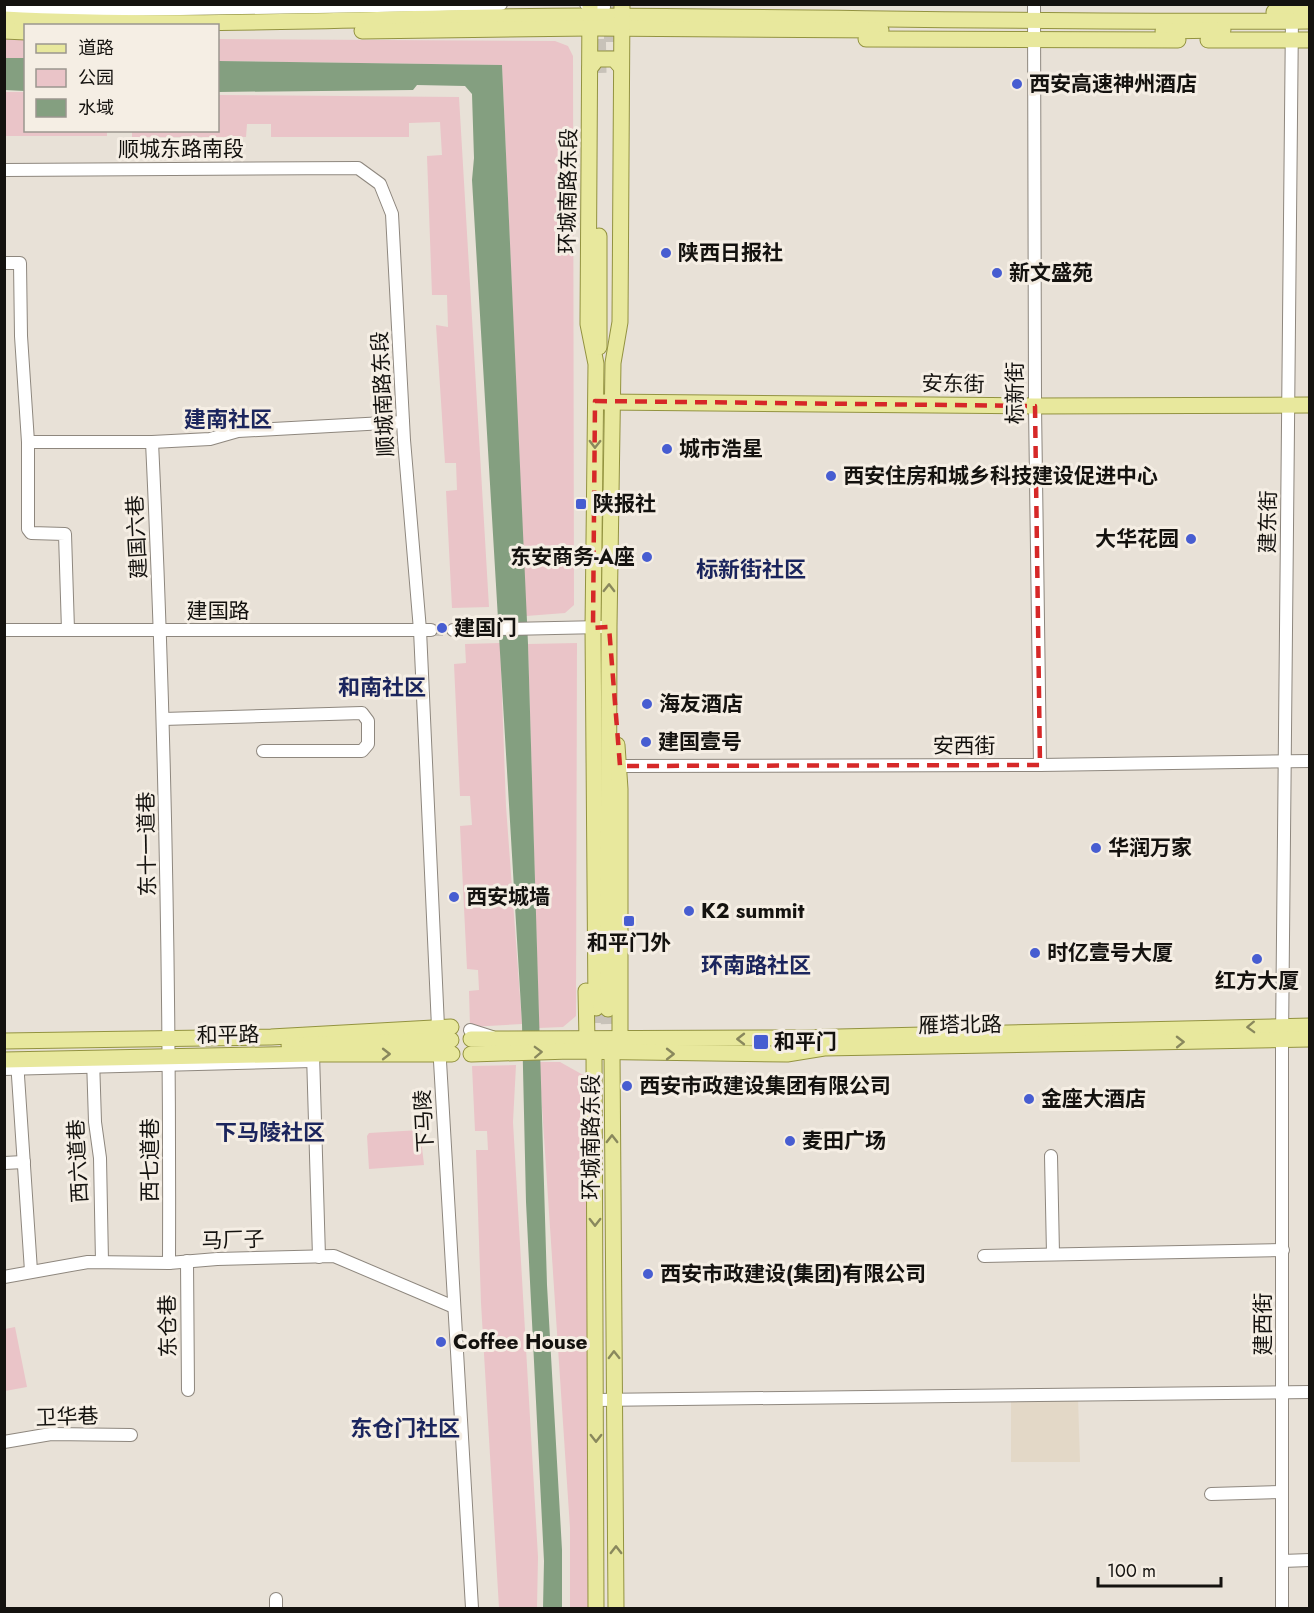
<svg xmlns="http://www.w3.org/2000/svg" width="1314" height="1613" font-family="Jost,'Noto Sans SC',sans-serif">
  <style>
    .built { fill: #e3d8c7 }
    .green { fill: #eac4c8 }
    .water { fill: #849f80 }
    .lines { fill: none; stroke-linecap: round; stroke-linejoin: round }
    .minor-tunnel { stroke: #c8c2b9; stroke-width: 12; stroke-dasharray: 12 6; stroke-linecap: butt }
    .major-tunnel { stroke: #c8c2b9; stroke-width: 15; stroke-dasharray: 15 8; stroke-linecap: butt }
    .minor-casing { stroke: #8e877e; stroke-width: 14 }
    .major-casing { stroke: #939340; stroke-width: 17 }
    .minor { stroke: #fff; stroke-width: 12 }
    .major { stroke: #e8e89d; stroke-width: 15 }
    .oneway { stroke: #89885d }
    .marked { fill: none; stroke: #d62828; stroke-width: 4.5; stroke-dasharray: 12 8; stroke-linejoin: round }
    .poi-dot { fill: #475dd1; stroke: #f5eee4; stroke-width: 2 }
    .labels { text-anchor: middle; stroke-width: 6; stroke-linejoin: round; paint-order: stroke }
    .poi-label { font-size: 21px; font-weight: bold; fill: #14120f; stroke: #f5eee4; text-anchor: start }
    .street-label { font-size: 21px; fill: #14120f; stroke: #f5eee4 }
    .neighbourhood-label { font-size: 22px; font-weight: bold; fill: #1b255d; stroke: #f5eee4 }
  </style>
  <rect width="100%" height="100%" fill="#e8e1d7"/>
  <!-- built -->
  <polygon class="built" points="1078,1398 1080,1462 1011,1462 1011,1399"/>
  <!-- green -->
  <g class="green">
    <polygon points="4,38 25,38 25,58 5,58"/>
    <polygon points="218,39 555,41 568,46 573,56 574,605 565,613 526,616 502,65 218,61"/>
    <polygon points="4,92 25,92 26,130 107,131 107,136 5,136"/>
    <polygon points="218,95 459,97 489,607 452,608 446,491 457,490 456,463 445,463 436,325 448,327 447,295 432,295 427,156 442,155 440,122 409,123 409,137 271,137 271,124 247,124 246,137 132,137 132,131 218,130"/>
    <polygon points="500,643 506,806 522,1024 470,1027 469,991 479,990 478,970 467,969 460,826 472,825 470,796 460,796 454,664 466,663 465,644"/>
    <polygon points="577,643 576,1016 563,1027 539,1028 528,644"/>
    <polygon points="539,1062 560,1062 585,1076 591,1608 570,1608 570,1528"/>
    <polygon points="516,1065 513,1122 538,1557 537,1608 499,1608 481,1303 476,1150 488,1150 487,1131 475,1131 472,1066"/>
    <polygon points="420,1130 424,1165 369,1169 367,1136 369,1133"/>
    <polygon points="15,1327 27,1387 5,1391 5,1329"/>
  </g>
  <!-- water -->
  <g class="water">
    <polygon points="5,58 25,58 25,91 5,90"/>
    <polygon points="218,61 502,65 528,644 547,1285 562,1550 562,1608 543,1608 544,1561 526,1202 522,1024 472,180 474,158 472,94 465,86 417,85 413,90 218,92"/>
  </g>
  <g class="lines">
    <!-- minor-tunnel -->
    <polyline class="minor-tunnel" points="431,630 453,630"/>
    <!-- major-tunnel -->
    <g class="major-tunnel">
      <polyline points="611,4 612,73"/>
      <polyline points="598,16 599,73"/>
      <polyline points="596,1008 596,1050"/>
      <polyline points="608,1009 609,1051"/>
    </g>
    <!-- minor casing -->
    <g class="minor-casing">
      <g id="minor">
        <polyline points="586,4 604,7"/>
        <polyline points="1034,4 1035,406 1040,765"/>
        <polyline points="4,8 120,10 501,4"/>
        <polyline points="4,170 358,168 380,184 392,214 404,440 420,630 438,1027 472,1608"/>
        <polyline points="4,263 20,263 21,336 28,442 28,529 31,533 65,534 68,630"/>
        <polyline points="28,442 152,442 210,439 238,431 403,422"/>
        <path d="M152,442c13,274 18,547 17,821"/>
        <polyline points="4,630 431,630"/>
        <polyline points="453,630 602,627"/>
        <polyline points="163,719 362,713 368,721 368,744 362,751 263,751"/>
        <polyline points="620,766 1040,765 1310,761"/>
        <polyline points="470,1030 492,1037"/>
        <polyline points="313,1054 319,1257"/>
        <polyline points="93,1059 95,1122 100,1158 102,1262"/>
        <polyline points="17,1061 31,1271"/>
        <polyline points="4,1069 312,1061"/>
        <polyline points="1051,1156 1053,1254"/>
        <polyline points="4,1163 24,1162"/>
        <polyline points="984,1256 1283,1250"/>
        <polyline points="187,1261 188,1390"/>
        <polyline points="4,1277 88,1262 169,1263 217,1259 334,1256 454,1307"/>
        <polyline points="595,1400 1310,1392"/>
        <polyline points="4,1442 51,1434 131,1435"/>
        <polyline points="1211,1494 1282,1492"/>
        <polyline points="1282,1561 1310,1560"/>
        <polyline points="276,1599 276,1608"/>
        <polyline points="1282,1608 1282,1040 1292,15"/>
      </g>
    </g>
    <!-- major casing -->
    <g class="major-casing">
      <g id="major">
        <polyline points="590,4 588,324 596,364 593,628 596,1008"/>
        <polyline points="1274,12 1310,10"/>
        <path d="M4,19c195,10 389,-3 584,-3 241,1 481,7 722,5"/>
        <polyline points="4,31 26,32"/>
        <polyline points="362,31 591,28 881,30"/>
        <polyline points="1163,31 1223,30"/>
        <polyline points="866,39 1178,40"/>
        <polyline points="1208,40 1310,40"/>
        <polyline points="590,68 597,59 614,59 621,67"/>
        <polyline points="599,236 599,347"/>
        <polyline points="604,402 1035,406 1310,405"/>
        <polyline points="586,991 587,1040 594,1051 596,1608"/>
        <polyline points="608,1009 609,627 613,363 620,322 622,4"/>
        <polyline points="471,1039 796,1038 1310,1026"/>
        <polyline points="4,1041 271,1037 451,1027"/>
        <polyline points="289,1045 451,1040"/>
        <polyline points="471,1054 570,1051 787,1054 824,1048 1310,1039"/>
        <polyline points="4,1060 313,1054 452,1054"/>
        <polyline points="616,1608 612,1053 620,1039 620,789 617,745"/>
      </g>
    </g>
    <!-- minor -->
    <use href="#minor" class="minor"/>
    <!-- major -->
    <use href="#major" class="major"/>
  </g>
  <!-- one-way arrows -->
  <defs><path id="oneway-chevron" d="M-2-3.5L2.5 0L-2 3.5" fill="none" stroke-width="1.6" stroke-linecap="round" stroke-linejoin="round" transform="scale(1.5)"/></defs>
  <g class="oneway">
    <use href="#oneway-chevron" transform="translate(595 444) rotate(91)"/>
    <use href="#oneway-chevron" transform="translate(609 588) rotate(-89)"/>
    <use href="#oneway-chevron" transform="translate(1251 1027) rotate(178)"/>
    <use href="#oneway-chevron" transform="translate(741 1039) rotate(180)"/>
    <use href="#oneway-chevron" transform="translate(1180 1042) rotate(-1)"/>
    <use href="#oneway-chevron" transform="translate(538 1052) rotate(-2)"/>
    <use href="#oneway-chevron" transform="translate(386 1054)"/>
    <use href="#oneway-chevron" transform="translate(670 1054)"/>
    <use href="#oneway-chevron" transform="translate(612 1139) rotate(-90)"/>
    <use href="#oneway-chevron" transform="translate(595 1222) rotate(90)"/>
    <use href="#oneway-chevron" transform="translate(614 1355) rotate(-91)"/>
    <use href="#oneway-chevron" transform="translate(596 1438) rotate(90)"/>
    <use href="#oneway-chevron" transform="translate(616 1550) rotate(-90)"/>
  </g>
  <!-- marked area -->
  <path class="marked" d="M595,401l440,5 5,359 -420,1 -11,-139 -16,1z"/>
  <!-- markers -->
  <g class="poi-dot">
    <circle cx="1017" cy="84" r="6"/>
    <circle cx="666" cy="253" r="6"/>
    <circle cx="997" cy="273" r="6"/>
    <circle cx="667" cy="449" r="6"/>
    <circle cx="831" cy="476" r="6"/>
    <rect x="575" y="498" width="12" height="12" rx="3"/>
    <circle cx="1191" cy="539" r="6"/>
    <circle cx="647" cy="557" r="6"/>
    <circle cx="442" cy="628" r="6"/>
    <circle cx="647" cy="704" r="6"/>
    <circle cx="646" cy="742" r="6"/>
    <circle cx="1096" cy="848" r="6"/>
    <circle cx="454" cy="897" r="6"/>
    <circle cx="689" cy="911" r="6"/>
    <rect x="623" y="915" width="12" height="12" rx="3"/>
    <circle cx="1035" cy="953" r="6"/>
    <circle cx="1257" cy="959" r="6"/>
    <rect x="753" y="1034" width="16" height="16" rx="3"/>
    <circle cx="627" cy="1086" r="6"/>
    <circle cx="1029" cy="1099" r="6"/>
    <circle cx="790" cy="1141" r="6"/>
    <circle cx="648" cy="1274" r="6"/>
    <circle cx="441" cy="1342" r="6"/>
  </g>
  <g class="labels">
    <!-- poi labels -->
    <g class="poi-label">
      <text x="1029" y="91">西安高速神州酒店</text>
      <text x="678" y="260">陕西日报社</text>
      <text x="1009" y="280">新文盛苑</text>
      <text x="679" y="456">城市浩星</text>
      <text x="843" y="483">西安住房和城乡科技建设促进中心</text>
      <text x="593" y="511">陕报社</text>
      <text x="1179" y="546" text-anchor="end">大华花园</text>
      <text x="635" y="564" text-anchor="end">东安商务-A座</text>
      <text x="454" y="635">建国门</text>
      <text x="659" y="711">海友酒店</text>
      <text x="658" y="749">建国壹号</text>
      <text x="1108" y="855">华润万家</text>
      <text x="466" y="904">西安城墙</text>
      <text x="701" y="918">K2 summit</text>
      <text x="629" y="950" text-anchor="middle">和平门外</text>
      <text x="1047" y="960">时亿壹号大厦</text>
      <text x="1257" y="988" text-anchor="middle">红方大厦</text>
      <text x="774" y="1049">和平门</text>
      <text x="639" y="1093">西安市政建设集团有限公司</text>
      <text x="1041" y="1106">金座大酒店</text>
      <text x="802" y="1148">麦田广场</text>
      <text x="660" y="1281">西安市政建设(集团)有限公司</text>
      <text x="453" y="1349">Coffee House</text>
    </g>
    <!-- street labels -->
    <g class="street-label">
      <text x="181" y="156">顺城东路南段</text>
      <text transform="translate(568 191) rotate(-89)" y="7">环城南路东段</text>
      <text transform="translate(953 384) rotate(1)" y="7">安东街</text>
      <text transform="translate(1015 393) rotate(-90)" y="7">标新街</text>
      <text transform="translate(383 394) rotate(-93)" y="7">顺城南路东段</text>
      <text transform="translate(1268 522) rotate(-89)" y="7">建东街</text>
      <text transform="translate(137 537) rotate(-93)" y="7">建国六巷</text>
      <text x="218" y="618">建国路</text>
      <text x="964" y="753">安西街</text>
      <text transform="translate(147 844) rotate(-91)" y="7">东十一道巷</text>
      <text transform="translate(960 1025) rotate(-1)" y="7">雁塔北路</text>
      <text transform="translate(228 1035) rotate(-1)" y="7">和平路</text>
      <text transform="translate(424 1121) rotate(-93)" y="7">下马陵</text>
      <text transform="translate(591 1137) rotate(-90)" y="7">环城南路东段</text>
      <text transform="translate(150 1160) rotate(-90)" y="7">西七道巷</text>
      <text transform="translate(78 1161) rotate(-93)" y="7">西六道巷</text>
      <text transform="translate(233 1240) rotate(-2)" y="7">马厂子</text>
      <text transform="translate(1263 1324) rotate(-90)" y="7">建西街</text>
      <text transform="translate(168 1326) rotate(-91)" y="7">东仓巷</text>
      <text transform="translate(67 1417) rotate(-2)" y="7">卫华巷</text>
    </g>
    <!-- neighbourhood labels -->
    <g class="neighbourhood-label">
      <text x="228" y="427">建南社区</text>
      <text x="751" y="577">标新街社区</text>
      <text x="382" y="695">和南社区</text>
      <text x="756" y="973">环南路社区</text>
      <text x="270" y="1140">下马陵社区</text>
      <text x="405" y="1436">东仓门社区</text>
    </g>
  </g>
  <!-- border -->
  <rect width="1314" height="1613" fill="none" stroke="#14120f" stroke-width="12"/>
  <!-- legend -->
  <rect x="24" y="24" width="195" height="108" fill="#f5eee4" stroke="#9b968f" stroke-width="1.5"/>
  <rect x="36" y="44" width="30" height="9" fill="#e8e89d" stroke="#9b968f" stroke-width="1.5"/>
  <text x="78" y="54" font-size="18" fill="#14120f">道路</text>
  <rect x="36" y="69" width="30" height="18" fill="#eac4c8" stroke="#9b968f" stroke-width="1.5"/>
  <text x="78" y="84" font-size="18" fill="#14120f">公园</text>
  <rect x="36" y="99" width="30" height="18" fill="#849f80" stroke="#9b968f" stroke-width="1.5"/>
  <text x="78" y="114" font-size="18" fill="#14120f">水域</text>
  <!-- scale -->
  <path d="M1098 1577v9h123v-9" fill="none" stroke="#14120f" stroke-width="3"/>
  <text x="1107" y="1577" font-size="18" fill="#14120f" stroke="#f5eee4" stroke-width="4.5" paint-order="stroke">100 m</text>
</svg>
